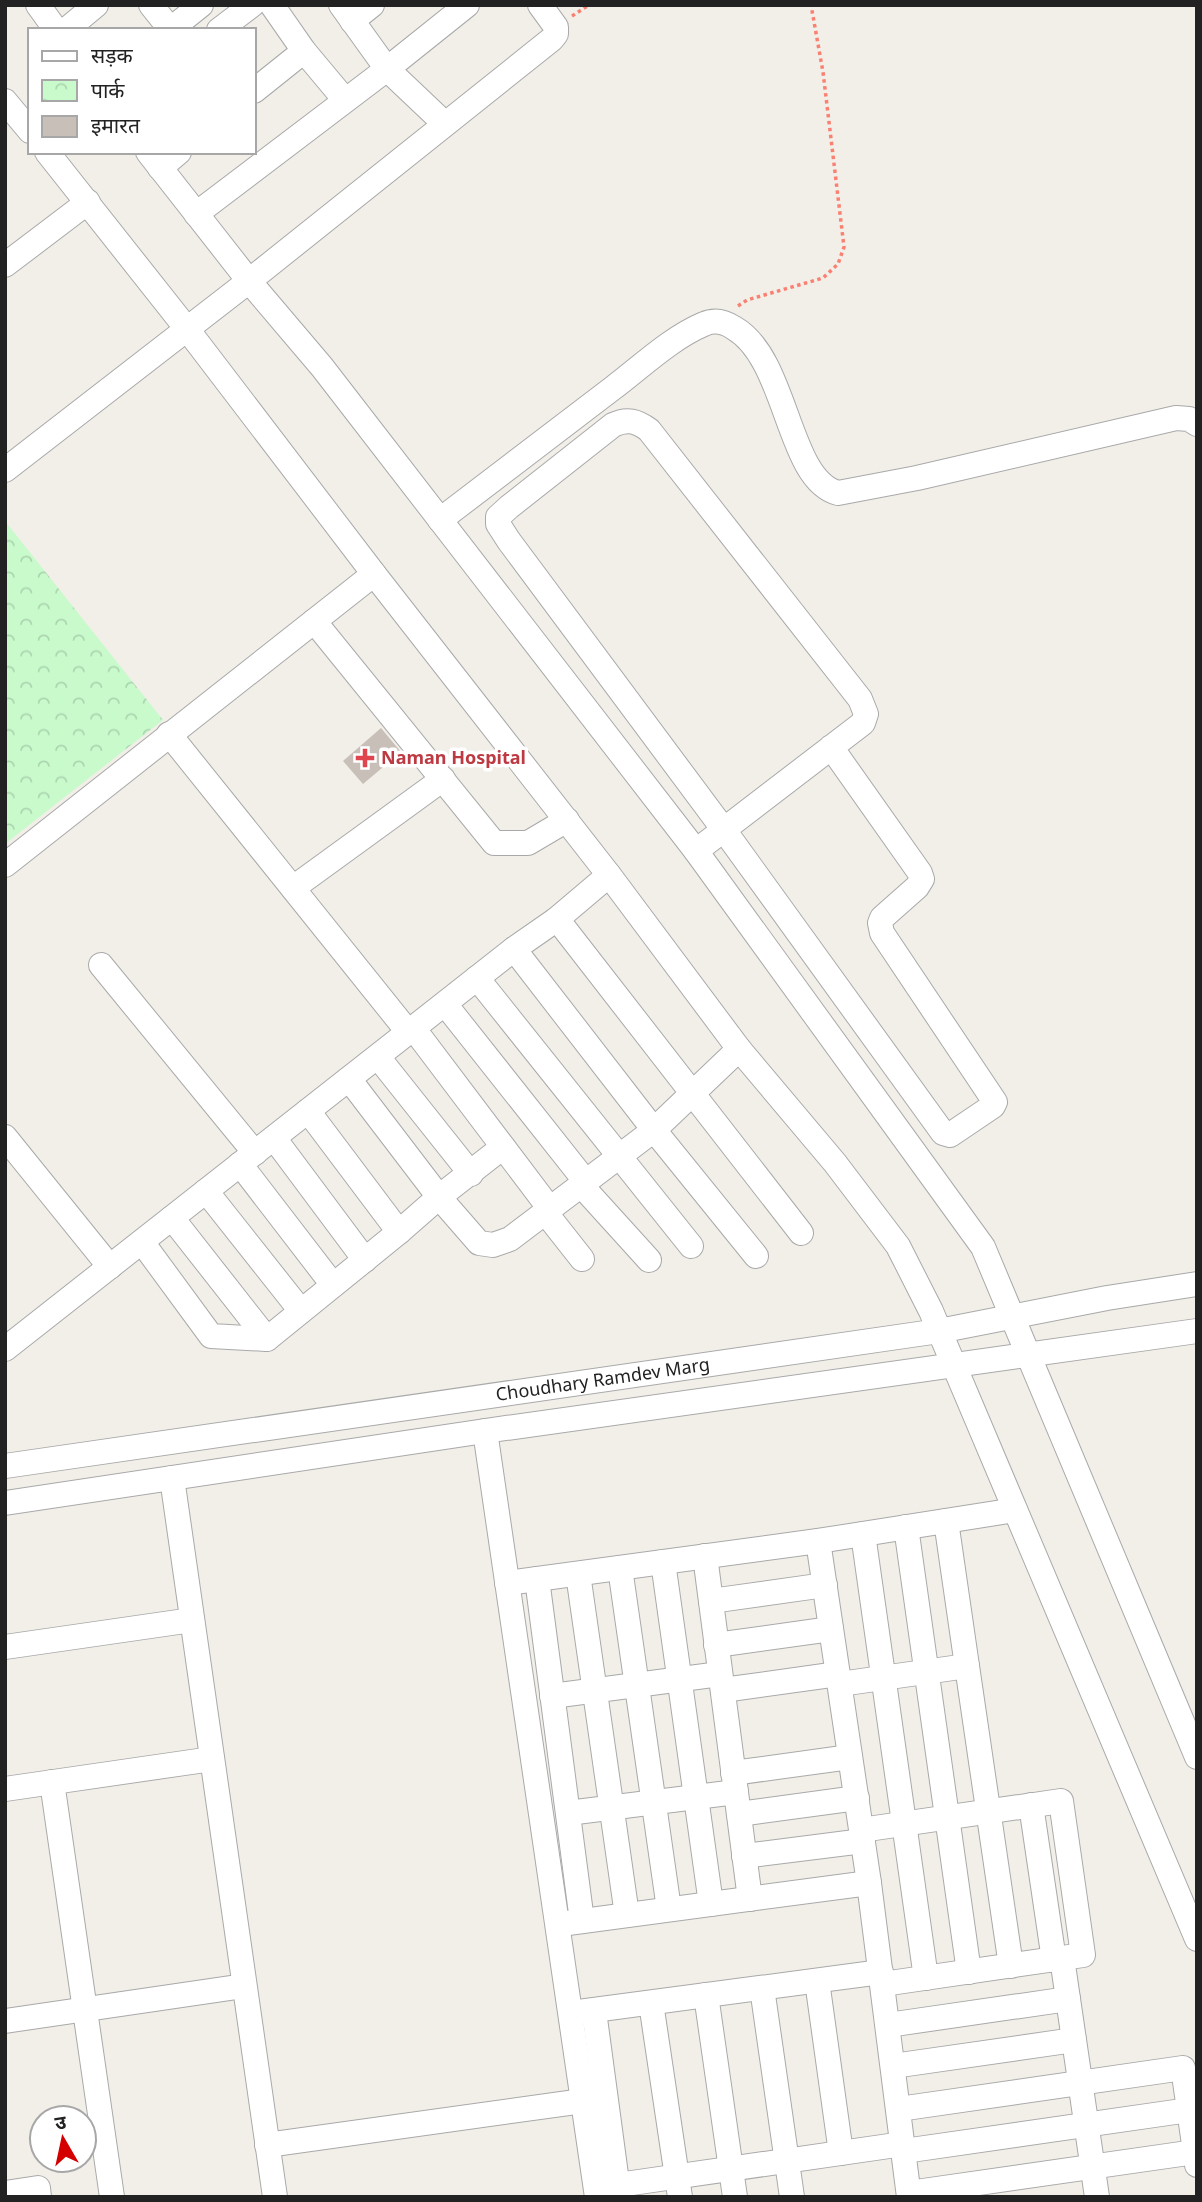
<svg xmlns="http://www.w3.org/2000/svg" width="1202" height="2202" font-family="'Noto Sans','Noto Sans Devanagari',sans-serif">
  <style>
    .park { fill: url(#park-crowns) }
    .building { fill: #c7bfb8 }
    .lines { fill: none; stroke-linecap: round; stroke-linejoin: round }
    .minor-casing { stroke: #a9a9a9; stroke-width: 26 }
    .path { stroke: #fa8072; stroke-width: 3.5; stroke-dasharray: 3.5 3.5; stroke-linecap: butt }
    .minor { stroke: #fff; stroke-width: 24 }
    .health-dot { fill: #e0444e; stroke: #fff; stroke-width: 2.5 }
    .labels { text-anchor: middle; stroke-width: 7; stroke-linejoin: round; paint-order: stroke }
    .health-label { font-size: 18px; font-weight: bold; fill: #be3a42; stroke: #fff; text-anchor: start }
    .street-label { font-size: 18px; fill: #222; stroke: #fff }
  </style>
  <defs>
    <pattern id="park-crowns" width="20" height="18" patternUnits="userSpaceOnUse" patternTransform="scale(1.75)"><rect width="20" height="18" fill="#c8facc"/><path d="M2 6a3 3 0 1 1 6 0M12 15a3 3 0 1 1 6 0" fill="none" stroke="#acd6af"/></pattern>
  </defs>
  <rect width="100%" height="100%" fill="#f2efe9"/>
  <!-- park -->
  <polygon class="park" points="5,521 163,720 5,844"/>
  <!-- building -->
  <polygon class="building" points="381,728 401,752 363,784 343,761"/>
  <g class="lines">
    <!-- minor casing -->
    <g class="minor-casing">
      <g id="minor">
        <polyline points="38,5 56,30"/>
        <polyline points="151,5 171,30"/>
        <polyline points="272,5 304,51 345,100"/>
        <polyline points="341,5 387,69 444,123"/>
        <polyline points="352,21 372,5"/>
        <polyline points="171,29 201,5"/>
        <polyline points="66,30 96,5"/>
        <polyline points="219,30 252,5"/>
        <polyline points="254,91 304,51"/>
        <polyline points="5,101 30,131"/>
        <polyline points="47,152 187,329 374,574 609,875 739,1049 835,1163 898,1246 931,1311 1197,1939"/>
        <polyline points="148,152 249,281 322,367 696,851 983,1247 1197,1757"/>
        <polyline points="160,168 179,152"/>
        <polyline points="196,214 387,69 467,5"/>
        <polyline points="5,265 88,202"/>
        <polyline points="5,470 249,281 552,39 556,34 556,27 540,5"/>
        <path d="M440,520c58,-44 116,-88 173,-132 29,-22 58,-50 91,-64 11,-5 21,-2 30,4 54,31 53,152 104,165l79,-15 259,-60 13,1 8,5"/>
        <polyline points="314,621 494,843 528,843 567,820"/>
        <polyline points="169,734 409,1033"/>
        <path d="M696,851l167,-128 3,-9 -6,-15 -211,-269c-12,-9 -22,-12 -36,-5l-104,82 -11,10v7l11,17 215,289 219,303 7,2 43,-29 2,-4 -113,-169 -2,-10 2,-5 35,-31 5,-8 -2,-6 -89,-126"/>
        <polyline points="5,865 374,574"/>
        <polyline points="293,888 443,779"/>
        <polyline points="557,919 801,1233"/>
        <polyline points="514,949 654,1130 756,1256"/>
        <polyline points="101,965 255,1153"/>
        <polyline points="477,978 691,1246"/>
        <polyline points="445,1004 586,1182"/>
        <polyline points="414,1029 550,1209"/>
        <polyline points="378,1057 471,1174"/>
        <polyline points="349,1079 439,1197 479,1243 493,1245 510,1239 654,1130 739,1049"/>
        <polyline points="308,1111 399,1232"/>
        <polyline points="5,1137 110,1267"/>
        <polyline points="274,1138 365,1260"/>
        <polyline points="240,1164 333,1285"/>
        <polyline points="581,1185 649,1260"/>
        <polyline points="206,1191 301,1311"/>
        <polyline points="545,1212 582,1259"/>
        <polyline points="172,1218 267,1339"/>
        <polyline points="142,1242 211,1336 267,1339 399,1232 439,1197 503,1147"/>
        <polyline points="5,1349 514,949 557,919 609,875"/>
        <polyline points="485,1431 597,2197"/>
        <path id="s1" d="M5,1466l934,-135 168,-33 90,-14"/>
        <polyline points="172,1478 275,2197"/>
        <polyline points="5,1503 485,1431 1197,1331"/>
        <polyline points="906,1527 969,1972"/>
        <polyline points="863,1534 926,1978"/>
        <polyline points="818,1541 869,1883 909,2197"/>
        <polyline points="705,1556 750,1899"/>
        <polyline points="663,1562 711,1904"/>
        <polyline points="620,1568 669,1909"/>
        <polyline points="578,1574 627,1915"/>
        <polyline points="537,1579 582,1921"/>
        <polyline points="507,1583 818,1541 1015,1510"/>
        <polyline points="711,1601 825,1585"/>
        <polyline points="716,1645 831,1629"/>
        <polyline points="5,1647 192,1620"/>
        <polyline points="967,1666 1011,1966"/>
        <polyline points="840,1684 967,1666 946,1521"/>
        <polyline points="723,1690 838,1674"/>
        <polyline points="552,1696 720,1674"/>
        <polyline points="733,1773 850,1757"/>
        <polyline points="52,1782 112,2197"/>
        <polyline points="5,1789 212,1759"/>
        <polyline points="1031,1805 1054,1960"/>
        <polyline points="568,1813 736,1792"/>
        <polyline points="739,1814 857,1798"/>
        <polyline points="861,1830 1061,1801 1083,1955 883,1984"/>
        <polyline points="744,1856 863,1841"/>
        <polyline points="568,1923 869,1883"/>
        <polyline points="1062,1958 1097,2197"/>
        <polyline points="817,1981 841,2153"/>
        <polyline points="762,1988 792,2197"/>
        <polyline points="706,1995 735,2197"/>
        <polyline points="651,2003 680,2197"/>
        <polyline points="594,2011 619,2197"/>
        <polyline points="571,2013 881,1972"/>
        <polyline points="5,2021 244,1986"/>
        <polyline points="888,2025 1068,1999"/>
        <polyline points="893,2066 1074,2040"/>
        <polyline points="899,2109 1183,2068 1197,2165"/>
        <polyline points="267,2145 583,2101"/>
        <polyline points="904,2151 1189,2110"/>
        <polyline points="618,2185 903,2144"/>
        <polyline points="5,2193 38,2188 39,2197"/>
        <polyline points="909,2193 1195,2152"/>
      </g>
    </g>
    <!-- path -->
    <g class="path">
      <polyline points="572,16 589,5"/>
      <polyline points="738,306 747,300 823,278 838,264 844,247 823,72 811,5"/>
    </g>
    <!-- minor -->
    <use href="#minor" class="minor"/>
  </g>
  <!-- markers -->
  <path class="health-dot" d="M361.5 747.5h7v7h7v7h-7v7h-7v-7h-7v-7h7z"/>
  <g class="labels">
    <!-- health labels -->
    <g class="health-label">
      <text x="381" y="764">Naman Hospital</text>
    </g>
    <!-- street labels -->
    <g class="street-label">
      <text dy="6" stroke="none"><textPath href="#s1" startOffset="604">Choudhary Ramdev Marg</textPath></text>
    </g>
  </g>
  <!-- border -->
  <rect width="1202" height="2202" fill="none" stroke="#222222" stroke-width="14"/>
  <!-- legend -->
  <rect x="28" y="28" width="228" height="126" fill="#ffffff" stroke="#a7a7a7" stroke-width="2"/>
  <rect x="42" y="51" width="35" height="10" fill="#ffffff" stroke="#a7a7a7" stroke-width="2"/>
  <text x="91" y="63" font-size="21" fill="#222222">सड़क</text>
  <rect x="42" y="80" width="35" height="21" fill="url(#park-crowns)" stroke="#a7a7a7" stroke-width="2"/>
  <text x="91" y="98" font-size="21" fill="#222222">पार्क</text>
  <rect x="42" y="116" width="35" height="21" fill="#c7bfb8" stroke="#a7a7a7" stroke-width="2"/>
  <text x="91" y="133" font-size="21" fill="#222222">इमारत</text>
  <!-- north arrow -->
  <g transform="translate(63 2139) rotate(351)"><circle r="33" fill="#ffffff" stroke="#a7a7a7" stroke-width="2"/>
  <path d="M0-5L12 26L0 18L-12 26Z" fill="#d40000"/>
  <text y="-10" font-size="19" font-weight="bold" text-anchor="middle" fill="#222222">उ</text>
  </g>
</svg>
